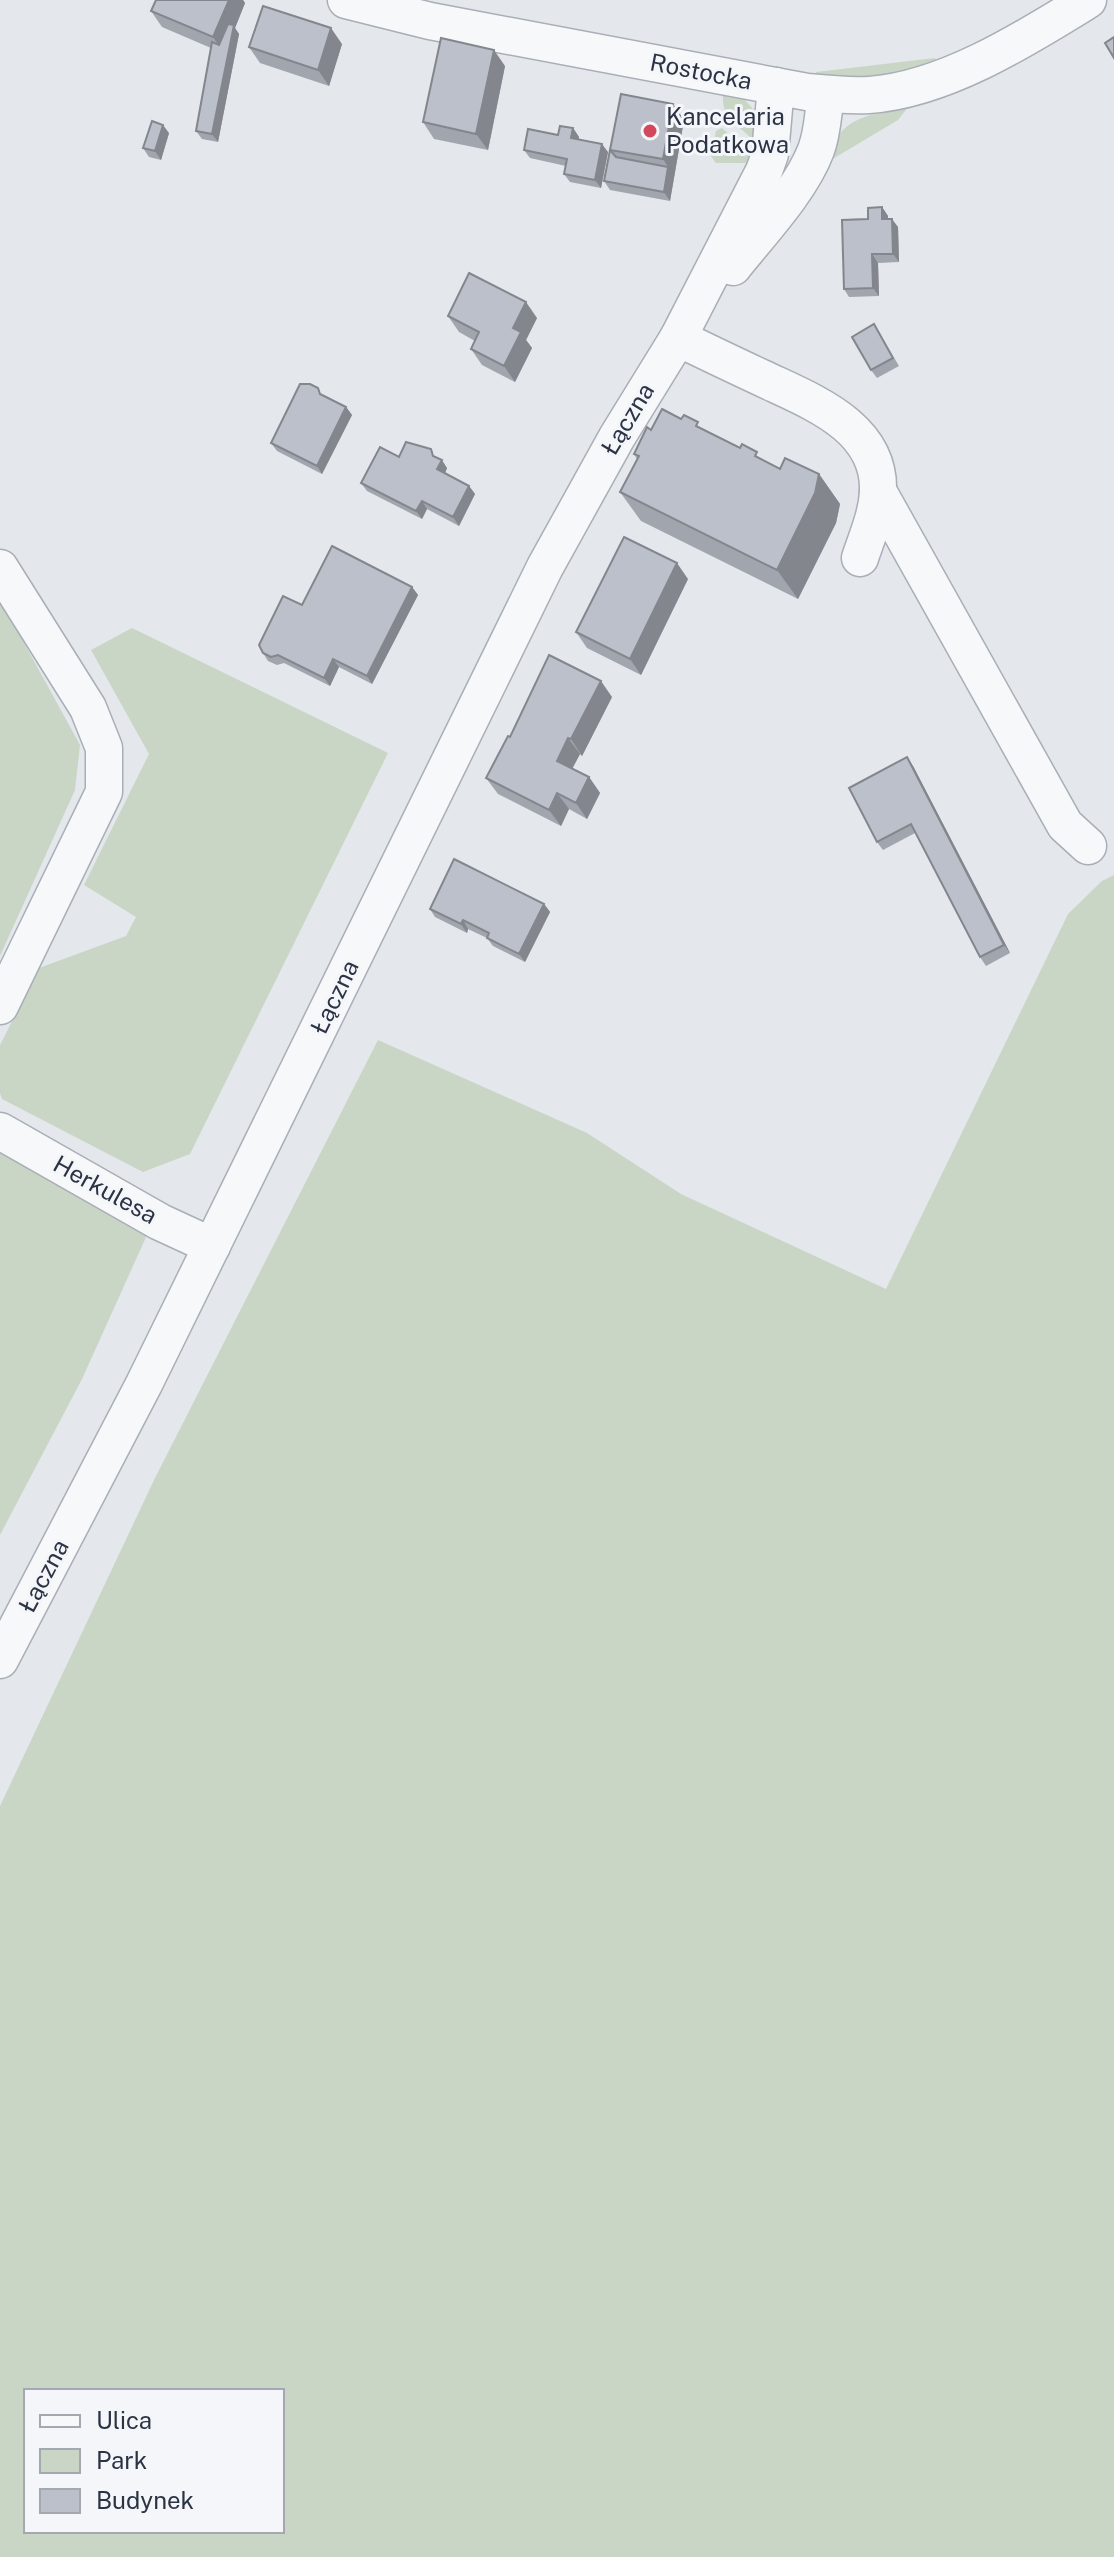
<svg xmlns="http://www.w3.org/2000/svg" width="1114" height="2557" font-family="'Public Sans',sans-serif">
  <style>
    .green { fill: #c9d6c5; fill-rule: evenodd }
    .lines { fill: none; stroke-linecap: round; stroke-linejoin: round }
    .minor-casing { stroke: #a9aeb7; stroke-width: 39 }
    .minor { stroke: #f7f8fa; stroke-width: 36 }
    .wall { fill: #a1a5ae }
    .shaded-wall { fill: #83868d }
    .building { fill: #bbc0ca; stroke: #83868d; stroke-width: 2 }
    .poi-dot { fill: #d1495b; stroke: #f4f6f9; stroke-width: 3 }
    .labels { text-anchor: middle; stroke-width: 6; stroke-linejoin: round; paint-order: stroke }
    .street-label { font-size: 24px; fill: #2b3445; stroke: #f4f6f9 }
    .poi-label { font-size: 24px; fill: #2b3445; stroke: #f4f6f9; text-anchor: start }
  </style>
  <rect width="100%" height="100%" fill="#e4e7ec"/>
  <!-- green -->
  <g class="green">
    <path d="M935,58l1,3c-40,15 -78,18 -121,15l1,-4z"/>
    <path d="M723,93l22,7 14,16 -6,24c-16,-17 -32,-21 -30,-47z"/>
    <path d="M909,106l-11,14 -72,43c12,-47 41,-47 83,-57z"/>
    <polygon points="722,128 749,153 752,158 750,163 716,163 711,156 716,131"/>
    <polygon points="0,599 80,745 75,790 0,956"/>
    <polygon points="132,628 388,753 190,1154 143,1172 2,1099 0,1093 0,1045 39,968 126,936 136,917 84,885 149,754 91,650"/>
    <path d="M1114,875v1682h-1114v-751l155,-328 223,-438 209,93 94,61 205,95 182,-375 34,-33zM26,2391h256v140h-256z"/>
    <polygon points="0,1151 147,1235 82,1379 0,1535"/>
  </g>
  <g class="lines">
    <!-- minor casing -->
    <g class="minor-casing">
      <g id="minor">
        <path d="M346,0l84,21 377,71c20,2 41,4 62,3 75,-5 156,-56 219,-95"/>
        <path d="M733,267c27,-34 68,-77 83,-117 7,-18 7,-38 10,-56"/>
        <path d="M678,338c27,13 56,27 84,40 48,23 119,48 116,114 -1,22 -11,45 -18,66"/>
        <polyline points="878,491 1065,825 1088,846"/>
        <polyline points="0,568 88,708 104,748 104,792 0,1006"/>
        <polyline points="0,1131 160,1222 212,1246"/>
        <polyline points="0,1660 144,1384 545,567 617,437 678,338 764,171 770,154 776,86"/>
      </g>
    </g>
    <!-- minor -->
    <use href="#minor" class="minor"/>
  </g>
  <!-- wall -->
  <g class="wall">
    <polygon points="156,0 243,0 245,3 235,28 239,34 218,142 202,139 196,131 211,48 162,27 151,11"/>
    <polygon points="342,44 329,86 260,63 249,47"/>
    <polygon points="505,66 488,150 434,139 423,122"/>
    <polygon points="621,94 673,104 684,120 670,201 610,190 604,181"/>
    <polygon points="573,128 579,137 578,139 608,152 601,188 570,182 564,174 566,166 530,158 524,150"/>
    <polygon points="169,133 161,160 149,157 143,148"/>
    <polygon points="882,207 888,216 888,219 898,227 899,262 878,263 879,296 849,297 844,289"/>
    <polygon points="448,316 537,318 526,340 532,348 515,382 482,365 471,349 475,341 459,332"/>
    <polygon points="874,324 899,366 877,378 871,370"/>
    <polygon points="323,395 346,407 352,415 322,474 277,451 271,443"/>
    <polygon points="681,419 780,469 819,474 840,504 836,523 798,599 641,521 620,492 637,459 634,454 651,430"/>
    <polygon points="399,457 437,458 447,468 445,473 469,486 475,494 459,526 427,509 422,519 367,491 361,483"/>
    <polygon points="688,579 641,675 587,648 576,632"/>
    <polygon points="412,587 418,595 372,684 339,667 330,686 284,663 277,665 268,661 263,653 302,605"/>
    <polygon points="612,697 582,756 580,754 572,768 589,777 600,793 587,819 569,809 561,826 498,794 486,778 510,737"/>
    <polygon points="913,766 1010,953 986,966 980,957 915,833 883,850 877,842"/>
    <polygon points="544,904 550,912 525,962 493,946 487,938 468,929 467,933 435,917 430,909"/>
  </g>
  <!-- shaded-wall -->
  <g class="shaded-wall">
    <polygon points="229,0 243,0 245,3 235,28 239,34 218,142 212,134 224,53 213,37"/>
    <polygon points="331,28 342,44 329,86 318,70"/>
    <polygon points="494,50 505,66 488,150 476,134"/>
    <polygon points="673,104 684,120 670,201 664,192 668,167 663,159"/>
    <polygon points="163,125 169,133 161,160 155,151"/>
    <polygon points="573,128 579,137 577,146 571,138"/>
    <polygon points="602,144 608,152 601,188 595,180"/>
    <polygon points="882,207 888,216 888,227 882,219"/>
    <polygon points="892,219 898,227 899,262 893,254"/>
    <polygon points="872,254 878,263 879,296 873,288"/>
    <polygon points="526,302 537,318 526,340 532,348 515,382 504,366 513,328"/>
    <polygon points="346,407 352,415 322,474 317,466"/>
    <polygon points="442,460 447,468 443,478 437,469"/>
    <polygon points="819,474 840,504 836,523 798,599 777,570"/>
    <polygon points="469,486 475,494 459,526 453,517"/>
    <polygon points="422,501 427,509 422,519 416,511"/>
    <polygon points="677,563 688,579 641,675 630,659"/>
    <polygon points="412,587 418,595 372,684 367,676"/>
    <polygon points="333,659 339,667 330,686 324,678"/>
    <polygon points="601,681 612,697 582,756 571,739"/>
    <polygon points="568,738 580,754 568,777 557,761"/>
    <polygon points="907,757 913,766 1010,953 1004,945"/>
    <polygon points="589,777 600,793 587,819 576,803"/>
    <polygon points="557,793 569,809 561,826 549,810"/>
    <polygon points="544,904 550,912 525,962 519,954"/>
    <polygon points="463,920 468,929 467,933 461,924"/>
  </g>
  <!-- building -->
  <g class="building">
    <polygon points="156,0 229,0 213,37 151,11"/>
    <polygon points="263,6 331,28 318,70 249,47"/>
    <polygon points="228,24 234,25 212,134 196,131 212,42 219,45"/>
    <polygon points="1114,37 1114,58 1105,43"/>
    <polygon points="441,38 494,50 476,134 423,122"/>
    <polygon points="621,94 673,104 663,159 610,150"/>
    <polygon points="152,121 163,125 155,151 143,148"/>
    <polygon points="560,126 573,128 571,138 602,144 595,180 564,174 567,159 524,150 528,129 558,135"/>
    <polygon points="610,150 616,157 668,167 664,192 604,181"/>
    <polygon points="882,207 882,219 892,219 893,254 872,254 873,288 844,289 842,220 868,219 868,208"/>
    <polygon points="469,273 526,302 513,328 521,332 504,366 471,349 479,332 448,316"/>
    <polygon points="874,324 893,358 871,370 852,337"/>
    <polygon points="300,384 310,384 318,388 320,394 346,407 317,466 271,443"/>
    <polygon points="662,409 681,419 684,415 698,422 696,426 740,448 742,444 757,452 755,456 780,469 785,458 819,474 815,493 777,570 620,492 639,456 634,454 647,427 651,430"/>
    <polygon points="406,442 431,449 433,456 442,460 437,469 469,486 453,517 422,501 416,511 361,483 380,447 399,457"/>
    <polygon points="624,537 677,563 630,659 576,632"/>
    <polygon points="332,546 412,587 367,676 333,659 324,678 278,655 271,657 263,653 259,645 283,596 302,605"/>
    <polygon points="549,655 601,681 571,739 568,738 557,761 589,777 576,803 557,793 549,810 486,778 508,736 510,737"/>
    <polygon points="907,757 1004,945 980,957 911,824 877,842 849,788"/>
    <polygon points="454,859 544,904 519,954 487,938 489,933 463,920 461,924 430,909"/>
  </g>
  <!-- markers -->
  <circle class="poi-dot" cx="650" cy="131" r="8"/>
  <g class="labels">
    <!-- street labels -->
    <g class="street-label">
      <text transform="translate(701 72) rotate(11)" y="8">Rostocka</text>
      <text transform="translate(628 419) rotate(-59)" y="8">Łączna</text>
      <text transform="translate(335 997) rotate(-64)" y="8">Łączna</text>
      <text transform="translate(105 1190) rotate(29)" y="8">Herkulesa</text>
      <text transform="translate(44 1576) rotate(-62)" y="8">Łączna</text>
    </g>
    <!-- poi labels -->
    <g class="poi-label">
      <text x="666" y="125">Kancelaria<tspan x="666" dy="28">Podatkowa</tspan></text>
    </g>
  </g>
  <!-- legend -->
  <rect x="24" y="2389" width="260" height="144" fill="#f4f6f9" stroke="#a4a8b1" stroke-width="2"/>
  <rect x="40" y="2415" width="40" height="12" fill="#f7f8fa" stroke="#a4a8b1" stroke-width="2"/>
  <text x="96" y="2429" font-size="24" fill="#2b3445">Ulica</text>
  <rect x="40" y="2449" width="40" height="24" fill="#c9d6c5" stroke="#a4a8b1" stroke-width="2"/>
  <text x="96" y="2469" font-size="24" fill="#2b3445">Park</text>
  <rect x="40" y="2489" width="40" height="24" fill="#bbc0ca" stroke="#a4a8b1" stroke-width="2"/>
  <text x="96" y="2509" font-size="24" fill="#2b3445">Budynek</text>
</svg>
